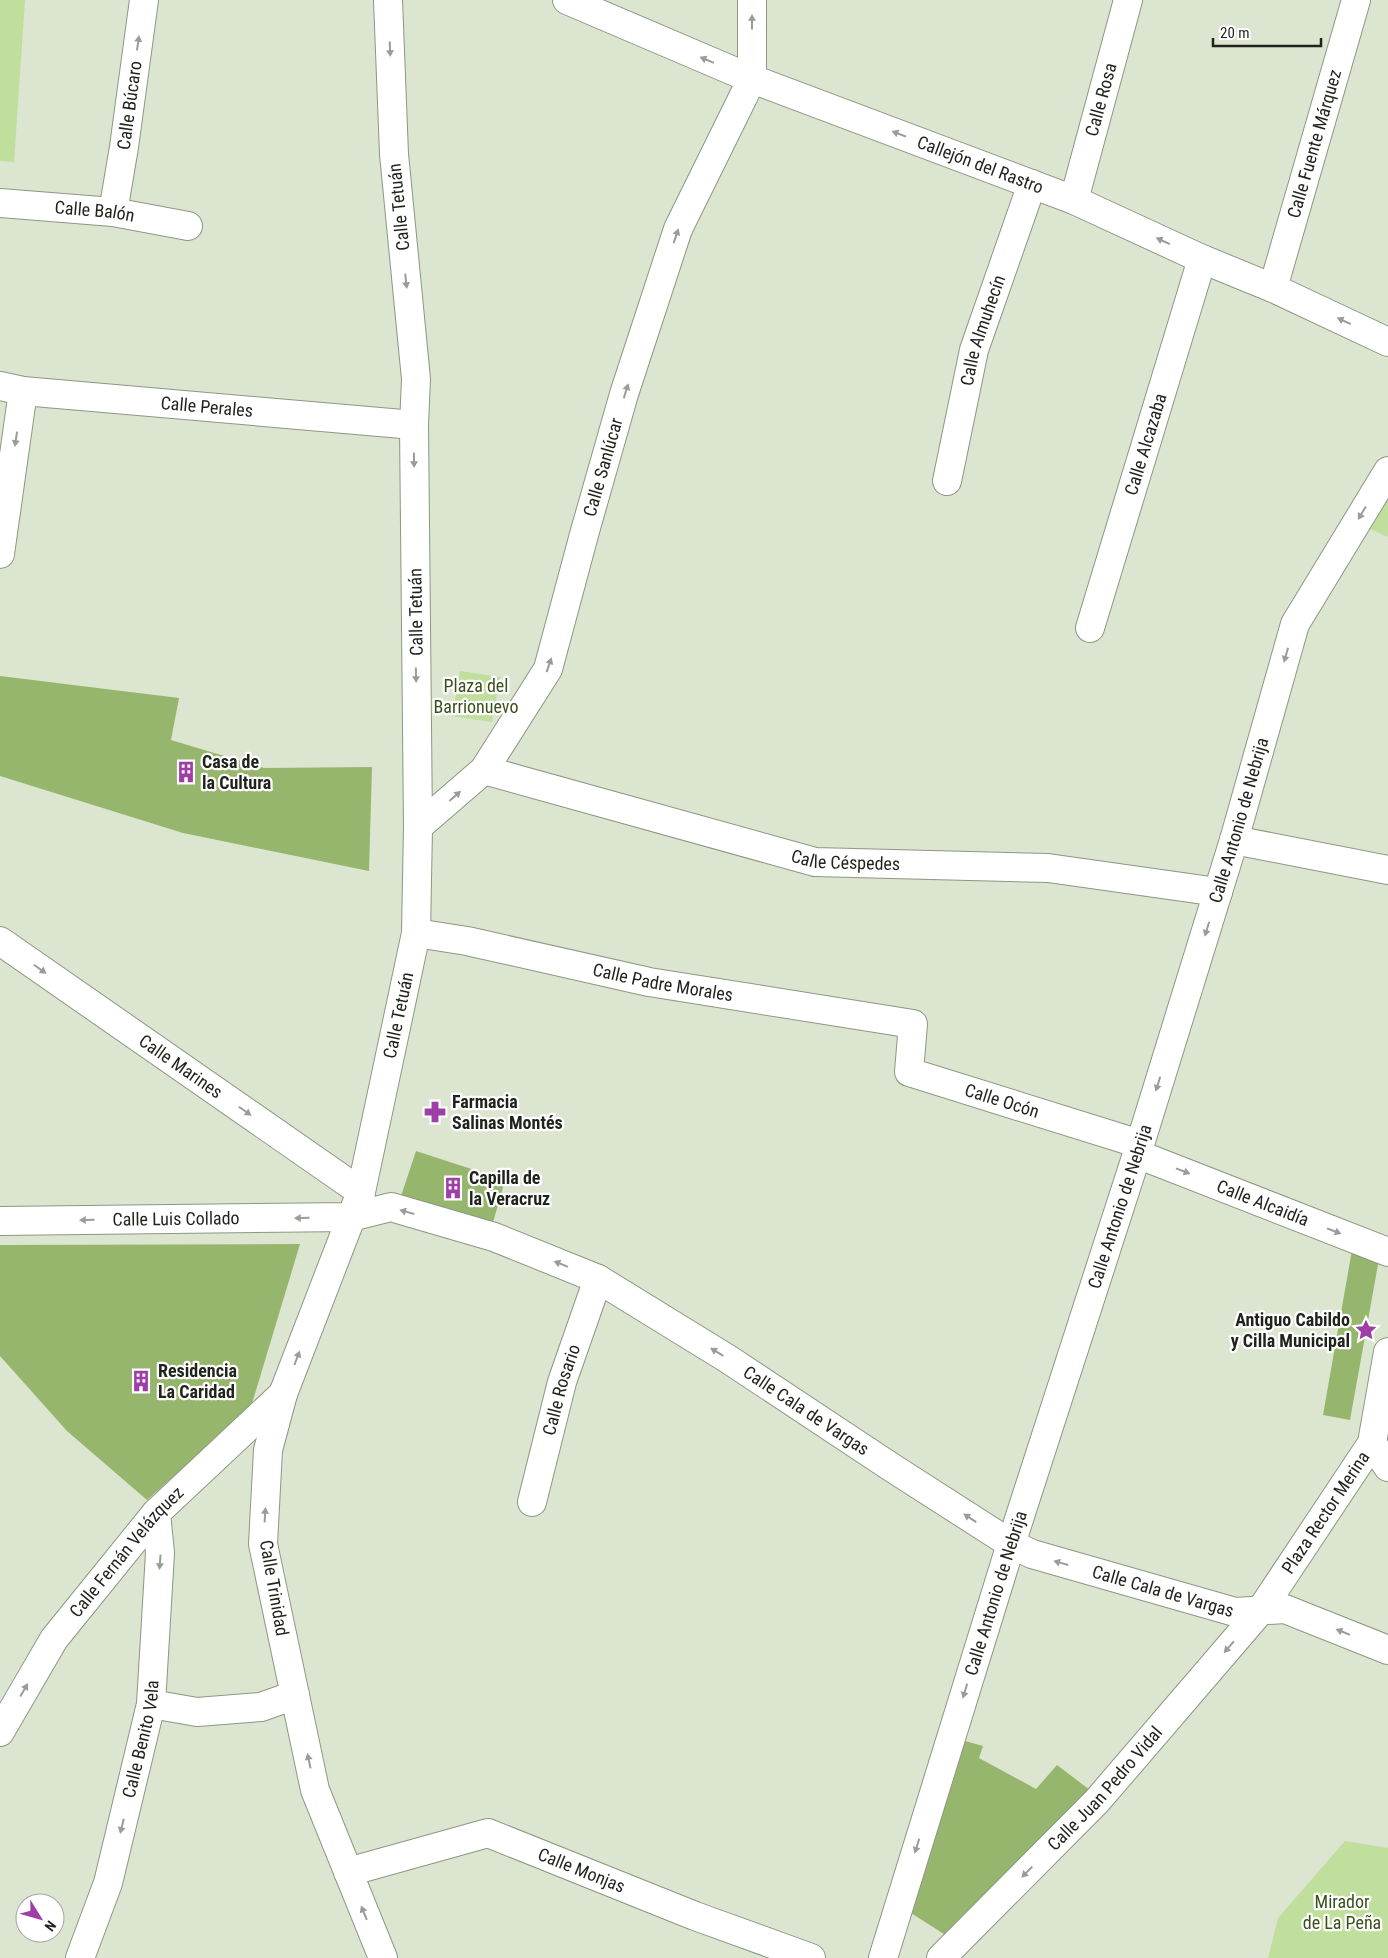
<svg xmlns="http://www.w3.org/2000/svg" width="1388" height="1958" font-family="'Roboto Condensed',sans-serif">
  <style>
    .green { fill: #c0df9c }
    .building { fill: #96b66d }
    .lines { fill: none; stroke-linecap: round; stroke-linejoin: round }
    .minor-casing { stroke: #8d9783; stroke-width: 30 }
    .minor { stroke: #fff; stroke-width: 28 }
    .oneway { fill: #9a9c98 }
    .labels { text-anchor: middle; stroke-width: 4.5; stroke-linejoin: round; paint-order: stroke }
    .street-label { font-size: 18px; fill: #1f231b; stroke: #fff }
    .park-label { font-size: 18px; fill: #3a4f1b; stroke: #fff }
    .poi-label { font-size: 18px; font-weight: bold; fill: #1f231b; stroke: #fff; text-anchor: start }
  </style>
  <rect width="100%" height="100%" fill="#dbe5cf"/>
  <!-- green -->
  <g class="green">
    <polygon points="0,0 25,0 14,162 0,161"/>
    <polygon points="1388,499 1388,537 1370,529"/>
    <polygon points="460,671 500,677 492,722 452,716"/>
    <polygon points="1345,1841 1388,1848 1388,1958 1268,1958 1278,1918"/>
  </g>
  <!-- building -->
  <g class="building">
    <polygon points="0,676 179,698 171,740 264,768 372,767 369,871 183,833 0,776"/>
    <polygon points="416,1151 505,1180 492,1226 401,1196"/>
    <polygon points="300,1244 251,1407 147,1500 67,1431 0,1356 0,1245"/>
    <polygon points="1352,1250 1379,1259 1350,1420 1323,1415"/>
    <polygon points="965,1741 983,1746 979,1758 1036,1789 1057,1765 1090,1790 947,1936 911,1913 941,1809"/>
  </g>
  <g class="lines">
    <!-- minor casing -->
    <g class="minor-casing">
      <g id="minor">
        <path id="s1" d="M567,0l185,79 322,121 128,59 71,29 115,54"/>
        <path id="s2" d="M1074,200l54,-200"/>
        <path id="s3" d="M0,203l113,9 75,14"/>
        <path id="s4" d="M113,212l11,-65 20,-147"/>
        <path id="s5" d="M1273,288l83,-288"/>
        <path id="s6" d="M0,386l23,5 391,34"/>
        <path id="s7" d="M947,481l27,-131 58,-166"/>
        <polyline points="0,554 23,391"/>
        <path id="s8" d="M1090,628l112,-369"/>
        <path id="s9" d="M484,770l331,92 233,6 170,24"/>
        <path id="s10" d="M418,827l66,-57 64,-101 37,-138 39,-137 54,-165 74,-150v-79"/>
        <polyline points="1234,840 1388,870"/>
        <path id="s11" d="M416,933l51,8 182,41 264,42 -4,48 231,72"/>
        <path id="s12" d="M0,941l361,251"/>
        <path id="s13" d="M1137,1154l251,98"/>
        <path id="s14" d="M0,1221l351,-4 40,-10 103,30 104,42 130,80 163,108 120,77 21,10 203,58 50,-3 103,41"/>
        <polyline points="1372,1443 1388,1467"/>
        <path id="s15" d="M532,1502l30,-120 36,-103"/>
        <polyline points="151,1704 197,1712 261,1707 295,1695"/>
        <path id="s16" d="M0,1732l54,-93 102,-126 127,-119"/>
        <path id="s17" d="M348,1872l140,-39 207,83 116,42"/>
        <path id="s18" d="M80,1958l28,-75 43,-179 9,-151 -4,-40"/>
        <path id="s19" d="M383,1958l-68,-168 -52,-246 5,-94 15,-56 78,-202 55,-259 2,-106 -4,-402 2,-46 -22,-225 -6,-154"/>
        <path id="s20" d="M883,1958l128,-414 126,-390 97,-314 61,-216 93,-153"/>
        <path id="s21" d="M941,1958l156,-157 164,-191 111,-167 16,-91"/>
      </g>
    </g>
    <!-- minor -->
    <use href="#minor" class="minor"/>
  </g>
  <!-- one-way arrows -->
  <defs><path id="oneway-solid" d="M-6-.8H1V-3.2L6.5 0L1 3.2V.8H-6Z" transform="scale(1.25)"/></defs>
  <g class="oneway">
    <use href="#oneway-solid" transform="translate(752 22) rotate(-90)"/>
    <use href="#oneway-solid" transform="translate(138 43) rotate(-82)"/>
    <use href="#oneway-solid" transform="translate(390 49) rotate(88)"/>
    <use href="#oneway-solid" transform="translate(707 60) rotate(-157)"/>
    <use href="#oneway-solid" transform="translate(899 134) rotate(-159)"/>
    <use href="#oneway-solid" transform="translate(676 236) rotate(-71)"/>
    <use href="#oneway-solid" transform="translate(1163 241) rotate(-155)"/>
    <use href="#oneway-solid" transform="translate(406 281) rotate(84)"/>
    <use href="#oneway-solid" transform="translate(1344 321) rotate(-155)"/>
    <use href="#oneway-solid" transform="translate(626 391) rotate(-73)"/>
    <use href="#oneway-solid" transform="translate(16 439) rotate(98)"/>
    <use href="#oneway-solid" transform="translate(414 460) rotate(89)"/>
    <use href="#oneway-solid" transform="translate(1362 513) rotate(121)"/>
    <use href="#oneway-solid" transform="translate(1286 655) rotate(106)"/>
    <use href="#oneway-solid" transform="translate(549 665) rotate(-71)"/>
    <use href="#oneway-solid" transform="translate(416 675) rotate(89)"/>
    <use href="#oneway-solid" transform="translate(455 796) rotate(-41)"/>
    <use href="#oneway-solid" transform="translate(1207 929) rotate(107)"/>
    <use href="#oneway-solid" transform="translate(40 969) rotate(35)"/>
    <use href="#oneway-solid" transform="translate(1158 1084) rotate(107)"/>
    <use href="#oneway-solid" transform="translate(245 1111) rotate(35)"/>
    <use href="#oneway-solid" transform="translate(1183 1171) rotate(21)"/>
    <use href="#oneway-solid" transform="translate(407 1212) rotate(-164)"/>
    <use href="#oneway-solid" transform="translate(302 1218) rotate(179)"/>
    <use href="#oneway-solid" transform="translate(87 1220) rotate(179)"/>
    <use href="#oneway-solid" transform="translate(1334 1231) rotate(21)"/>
    <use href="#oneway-solid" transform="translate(561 1264) rotate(-158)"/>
    <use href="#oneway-solid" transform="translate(717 1352) rotate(-149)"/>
    <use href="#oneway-solid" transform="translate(297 1358) rotate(-69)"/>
    <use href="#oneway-solid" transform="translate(265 1515) rotate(-87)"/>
    <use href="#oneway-solid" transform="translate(970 1518) rotate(-147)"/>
    <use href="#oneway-solid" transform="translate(160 1562) rotate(94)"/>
    <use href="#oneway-solid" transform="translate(1061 1563) rotate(-164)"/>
    <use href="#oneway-solid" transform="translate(1343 1632) rotate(-158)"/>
    <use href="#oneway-solid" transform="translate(1229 1647) rotate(131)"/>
    <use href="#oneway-solid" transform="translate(24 1690) rotate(-60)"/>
    <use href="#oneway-solid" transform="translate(965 1691) rotate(107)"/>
    <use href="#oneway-solid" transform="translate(309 1761) rotate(-102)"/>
    <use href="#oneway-solid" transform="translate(122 1826) rotate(104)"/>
    <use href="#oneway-solid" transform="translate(917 1846) rotate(107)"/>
    <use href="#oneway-solid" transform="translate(1027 1872) rotate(135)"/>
    <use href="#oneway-solid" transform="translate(364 1913) rotate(-112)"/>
  </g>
  <!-- icons -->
  <defs>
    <g id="building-bare" transform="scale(1.725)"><path d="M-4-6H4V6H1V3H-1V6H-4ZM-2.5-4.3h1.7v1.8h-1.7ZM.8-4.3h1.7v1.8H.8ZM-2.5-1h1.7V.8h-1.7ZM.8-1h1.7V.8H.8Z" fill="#9e3ea6" stroke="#fff" stroke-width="2.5" paint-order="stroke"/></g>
    <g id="pharmacy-bare" transform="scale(1.725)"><path d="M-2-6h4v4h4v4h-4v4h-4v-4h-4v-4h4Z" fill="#9e3ea6" stroke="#fff" stroke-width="2.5" paint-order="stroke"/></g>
    <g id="sight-bare" transform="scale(1.725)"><path d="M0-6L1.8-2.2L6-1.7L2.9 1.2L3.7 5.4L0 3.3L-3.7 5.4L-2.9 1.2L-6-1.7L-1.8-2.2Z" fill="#9e3ea6" stroke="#fff" stroke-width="2.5" paint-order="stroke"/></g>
  </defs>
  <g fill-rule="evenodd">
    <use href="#building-bare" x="186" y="772"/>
    <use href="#pharmacy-bare" x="435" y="1112"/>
    <use href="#building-bare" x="453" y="1188"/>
    <use href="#sight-bare" x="1366" y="1330"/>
    <use href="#building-bare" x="141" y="1381"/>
  </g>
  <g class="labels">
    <!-- street labels -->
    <g class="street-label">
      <text dy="6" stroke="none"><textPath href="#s2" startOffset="104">Calle Rosa</textPath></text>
      <text dy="6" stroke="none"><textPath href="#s4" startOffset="108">Calle Búcaro</textPath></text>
      <text dy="6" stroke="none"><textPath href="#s5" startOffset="150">Calle Fuente Márquez</textPath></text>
      <text dy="6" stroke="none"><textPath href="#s1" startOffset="445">Callejón del Rastro</textPath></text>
      <text transform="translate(399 207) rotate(-96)" y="6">Calle Tetuán</text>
      <text dy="6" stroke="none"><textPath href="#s3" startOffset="95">Calle Balón</textPath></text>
      <text dy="6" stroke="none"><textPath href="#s7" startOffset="155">Calle Almuhecín</textPath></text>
      <text dy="6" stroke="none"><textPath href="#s6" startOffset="208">Calle Perales</textPath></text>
      <text dy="6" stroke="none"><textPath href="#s8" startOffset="192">Calle Alcazaba</textPath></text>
      <text dy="6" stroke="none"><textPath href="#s10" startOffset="416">Calle Sanlúcar</textPath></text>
      <text transform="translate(416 612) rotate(-91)" y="6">Calle Tetuán</text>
      <text dy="6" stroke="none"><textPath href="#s20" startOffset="1192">Calle Antonio de Nebrija</textPath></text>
      <text dy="6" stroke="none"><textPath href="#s9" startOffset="374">Calle Céspedes</textPath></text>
      <text dy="6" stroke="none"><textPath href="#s11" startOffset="252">Calle Padre Morales</textPath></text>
      <text dy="6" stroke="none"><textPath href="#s19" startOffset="982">Calle Tetuán</textPath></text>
      <text dy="6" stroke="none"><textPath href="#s12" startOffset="220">Calle Marines</textPath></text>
      <text dy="6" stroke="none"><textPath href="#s11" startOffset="651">Calle Ocón</textPath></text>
      <text dy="6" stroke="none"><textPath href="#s13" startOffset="135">Calle Alcaidía</textPath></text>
      <text dy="6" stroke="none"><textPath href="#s20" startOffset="788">Calle Antonio de Nebrija</textPath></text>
      <text dy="6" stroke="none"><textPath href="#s14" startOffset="176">Calle Luis Collado</textPath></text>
      <text dy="6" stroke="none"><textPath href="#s15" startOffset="116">Calle Rosario</textPath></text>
      <text dy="6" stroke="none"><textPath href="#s14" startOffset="858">Calle Cala de Vargas</textPath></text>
      <text dy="6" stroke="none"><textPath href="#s21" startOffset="590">Plaza Rector Merina</textPath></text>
      <text dy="6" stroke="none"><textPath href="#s16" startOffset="221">Calle Fernán Velázquez</textPath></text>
      <text transform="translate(274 1588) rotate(80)" y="6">Calle Trinidad</text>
      <text dy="6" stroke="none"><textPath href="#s14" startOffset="1262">Calle Cala de Vargas</textPath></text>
      <text dy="6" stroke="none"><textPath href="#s20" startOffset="382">Calle Antonio de Nebrija</textPath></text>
      <text dy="6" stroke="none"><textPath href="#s18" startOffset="228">Calle Benito Vela</textPath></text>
      <text dy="6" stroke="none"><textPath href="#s21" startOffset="236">Calle Juan Pedro Vidal</textPath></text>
      <text dy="6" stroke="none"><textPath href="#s17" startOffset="246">Calle Monjas</textPath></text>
    </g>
    <!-- park labels -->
    <g class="park-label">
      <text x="476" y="692">Plaza del<tspan x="476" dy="21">Barrionuevo</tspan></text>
      <text x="1342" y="1908">Mirador<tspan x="1342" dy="21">de La Peña</tspan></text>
    </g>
    <!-- poi labels -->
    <g class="poi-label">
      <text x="202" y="768">Casa de<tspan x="202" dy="21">la Cultura</tspan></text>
      <text x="452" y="1108">Farmacia<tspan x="452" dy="21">Salinas Montés</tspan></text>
      <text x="469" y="1184">Capilla de<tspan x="469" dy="21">la Veracruz</tspan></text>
      <text x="1350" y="1326" text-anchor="end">Antiguo Cabildo<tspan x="1350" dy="21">y Cilla Municipal</tspan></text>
      <text x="158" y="1377">Residencia<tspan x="158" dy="21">La Caridad</tspan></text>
    </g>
  </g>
  <!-- north arrow -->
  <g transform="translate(40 1918) rotate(127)"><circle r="24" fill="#ffffff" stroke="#a5a7a4"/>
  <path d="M0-4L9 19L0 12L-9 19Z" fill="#9e3ea6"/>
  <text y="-8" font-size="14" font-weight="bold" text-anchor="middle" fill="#1f231b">N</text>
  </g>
  <!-- scale -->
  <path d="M1213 38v8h108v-8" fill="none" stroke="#1f231b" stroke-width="2.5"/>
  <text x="1220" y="38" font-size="15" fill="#1f231b" stroke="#ffffff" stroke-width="4" paint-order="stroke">20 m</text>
</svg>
